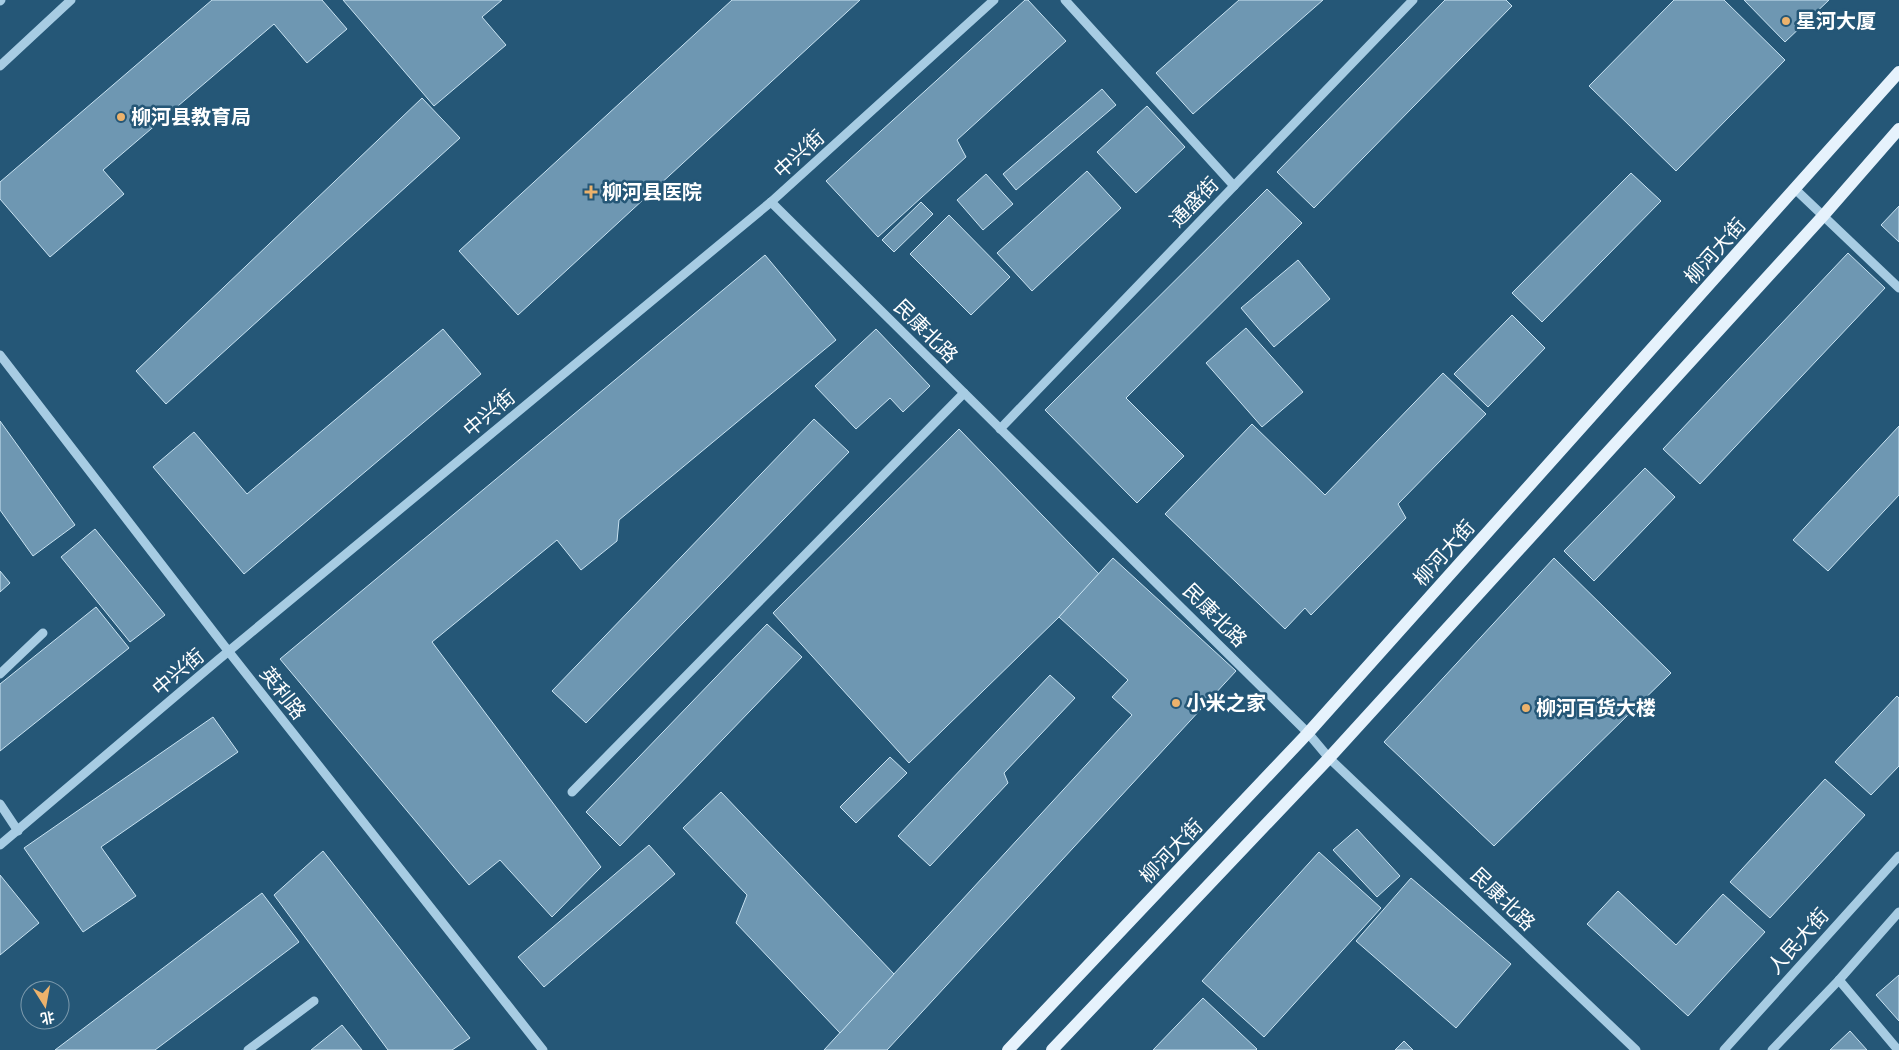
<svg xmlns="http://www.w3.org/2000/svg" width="1899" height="1050" font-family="'Alegreya Sans','Noto Sans SC',sans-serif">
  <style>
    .building { fill: #6e97b2; stroke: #c9e3f2 }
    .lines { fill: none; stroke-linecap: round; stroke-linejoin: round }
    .minor { stroke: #a7cce3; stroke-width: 9 }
    .major { stroke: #e6f2fc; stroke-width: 12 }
    .poi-dot { fill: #ecb26c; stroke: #255777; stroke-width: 2 }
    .labels { text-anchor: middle; stroke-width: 5; stroke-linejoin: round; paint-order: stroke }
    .poi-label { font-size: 20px; font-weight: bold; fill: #fff; stroke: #255777; text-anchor: start }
    .street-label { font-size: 20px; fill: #fff; stroke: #255777 }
  </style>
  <rect width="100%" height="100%" fill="#255777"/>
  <!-- building -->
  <g class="building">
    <polygon points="212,0 322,0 347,29 307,63 274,24 103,170 124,194 50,257 0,199 0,182"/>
    <polygon points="343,0 502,0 482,17 506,45 434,106"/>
    <polygon points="732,0 860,0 518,315 459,251"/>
    <polygon points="1025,0 1028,0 1066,41 957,140 966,157 878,237 826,181"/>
    <polygon points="1239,0 1323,0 1193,114 1156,73"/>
    <polygon points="1445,0 1506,0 1512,6 1314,208 1277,172"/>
    <polygon points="1674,0 1724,0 1785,60 1676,171 1589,86"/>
    <polygon points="1744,0 1829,0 1785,42"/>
    <polygon points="1102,89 1116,105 1016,190 1003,174"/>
    <polygon points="422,98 460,138 166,404 136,371"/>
    <polygon points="1147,106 1185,147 1136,193 1097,152"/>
    <polygon points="1087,171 1121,208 1032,291 997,253"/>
    <polygon points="1631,173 1661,201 1542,322 1512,293"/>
    <polygon points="986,174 1013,204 983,230 957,200"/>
    <polygon points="1267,189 1302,223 1126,398 1184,456 1137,503 1045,410"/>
    <polygon points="921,202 933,214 894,252 882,240"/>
    <polygon points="1899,206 1899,242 1881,225"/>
    <polygon points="949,215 1010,277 971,315 910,254"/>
    <polygon points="1848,253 1885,288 1700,484 1663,449"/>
    <polygon points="765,255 836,340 619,520 617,541 581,570 557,540 432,642 601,867 552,917 500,860 469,885 280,659"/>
    <polygon points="1298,260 1330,299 1274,347 1241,308"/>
    <polygon points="1512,315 1545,348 1488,407 1454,374"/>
    <polygon points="1246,328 1303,392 1262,427 1206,363"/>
    <polygon points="443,329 481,374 244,574 153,467 194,432 247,494"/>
    <polygon points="876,329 930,386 903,412 890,398 856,429 815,386"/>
    <polygon points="1443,373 1486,414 1398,504 1406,518 1311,615 1305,608 1285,629 1165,514 1252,424 1325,495"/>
    <polygon points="814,419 849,452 586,723 552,691"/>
    <polygon points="0,421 75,525 33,556 0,510"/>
    <polygon points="1899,426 1899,495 1828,571 1793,540"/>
    <polygon points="959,429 1099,574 1059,617 909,763 773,613"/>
    <polygon points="1645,468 1675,497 1594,581 1564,551"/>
    <polygon points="95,529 165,615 130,642 61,557"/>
    <polygon points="1113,558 1236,671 887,1050 824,1050 1132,715 1112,697 1128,680 1059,617"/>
    <polygon points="1554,558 1671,673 1494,846 1384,742"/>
    <polygon points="0,571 10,583 0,592"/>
    <polygon points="96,607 129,648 0,751 0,684"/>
    <polygon points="767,624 802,657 620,846 586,812"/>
    <polygon points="1050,675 1075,698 1004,773 1008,783 930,866 898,836"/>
    <polygon points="1897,696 1899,698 1899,766 1871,795 1835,762"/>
    <polygon points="213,717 238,752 101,847 136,896 83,932 24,848"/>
    <polygon points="890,757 907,773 856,823 840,807"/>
    <polygon points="1825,779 1865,815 1770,918 1730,882"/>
    <polygon points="721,792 894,974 840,1033 736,923 747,895 683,828"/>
    <polygon points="1357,829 1400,876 1377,897 1333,850"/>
    <polygon points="649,845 675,874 544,987 518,957"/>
    <polygon points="323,851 470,1038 452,1050 388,1050 274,895"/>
    <polygon points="1319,852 1381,908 1264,1037 1202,981"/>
    <polygon points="0,875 39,923 0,955"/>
    <polygon points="1411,878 1511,964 1456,1028 1356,941"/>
    <polygon points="1618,891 1676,945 1723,894 1765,932 1688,1016 1587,924"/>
    <polygon points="262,893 299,942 155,1050 55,1050"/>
    <polygon points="1899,975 1899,1021 1876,995"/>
    <polygon points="1203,998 1257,1049 1256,1050 1153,1050"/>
    <polygon points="342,1025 362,1050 311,1050"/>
    <polygon points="1850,1031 1867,1050 1830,1050"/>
    <polygon points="1404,1041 1413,1050 1395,1050"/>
  </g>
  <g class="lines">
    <!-- minor -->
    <g class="minor">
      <polyline points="1065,0 1234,186"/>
      <polyline points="0,1 1,0"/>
      <polyline points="0,66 71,0"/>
      <polyline points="1795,189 1899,288"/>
      <polyline points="771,202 1308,733 1329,758 1636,1050"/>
      <polyline points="0,355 229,652 543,1050"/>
      <polyline points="1000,429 1413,0"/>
      <polyline points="0,674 43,633"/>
      <polyline points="572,792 964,393"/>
      <polyline points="0,804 18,831"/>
      <polyline points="0,845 218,660 771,202 994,0"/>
      <polyline points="1839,980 1898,1050"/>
      <polyline points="248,1050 314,1001"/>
      <polyline points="1724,1050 1899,856"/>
      <polyline points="1772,1050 1839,980 1899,912"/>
    </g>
    <!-- major -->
    <g class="major">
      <polyline points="1008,1050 1308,733 1899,72"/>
      <polyline points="1052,1050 1329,758 1823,216 1899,129"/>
    </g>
  </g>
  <!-- markers -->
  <g class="poi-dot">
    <circle cx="1786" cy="21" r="5"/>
    <circle cx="121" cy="117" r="5"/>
    <path d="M588.5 184.5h5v5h5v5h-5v5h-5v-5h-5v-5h5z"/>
    <circle cx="1176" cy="703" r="5"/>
    <circle cx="1526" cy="708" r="5"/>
  </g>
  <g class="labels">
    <!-- poi labels -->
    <g class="poi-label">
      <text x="1796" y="28">星河大厦</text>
      <text x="131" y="124">柳河县教育局</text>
      <text x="602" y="199">柳河县医院</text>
      <text x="1186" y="710">小米之家</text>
      <text x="1536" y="715">柳河百货大楼</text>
    </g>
    <!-- street labels -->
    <g class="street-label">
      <text transform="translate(799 154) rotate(-42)" y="7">中兴街</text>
      <text transform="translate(1194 202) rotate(-46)" y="7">通盛街</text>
      <text transform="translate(1715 251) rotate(-48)" y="7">柳河大街</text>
      <text transform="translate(926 331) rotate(45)" y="7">民康北路</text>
      <text transform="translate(489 413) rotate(-40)" y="7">中兴街</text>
      <text transform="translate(1444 553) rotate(-48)" y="7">柳河大街</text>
      <text transform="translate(1215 615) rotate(45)" y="7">民康北路</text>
      <text transform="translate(178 672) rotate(-40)" y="7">中兴街</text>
      <text transform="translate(283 693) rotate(52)" y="7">英利路</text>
      <text transform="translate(1171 851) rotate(-46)" y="7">柳河大街</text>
      <text transform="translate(1503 899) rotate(44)" y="7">民康北路</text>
      <text transform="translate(1798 941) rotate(-48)" y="7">人民大街</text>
    </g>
  </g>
  <!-- north arrow -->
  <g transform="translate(45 1005) rotate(169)"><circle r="24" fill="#255777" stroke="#7c9aad"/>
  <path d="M0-4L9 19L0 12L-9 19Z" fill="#ecb26c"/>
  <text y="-8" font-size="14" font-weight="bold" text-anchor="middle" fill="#ffffff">北</text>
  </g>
</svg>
